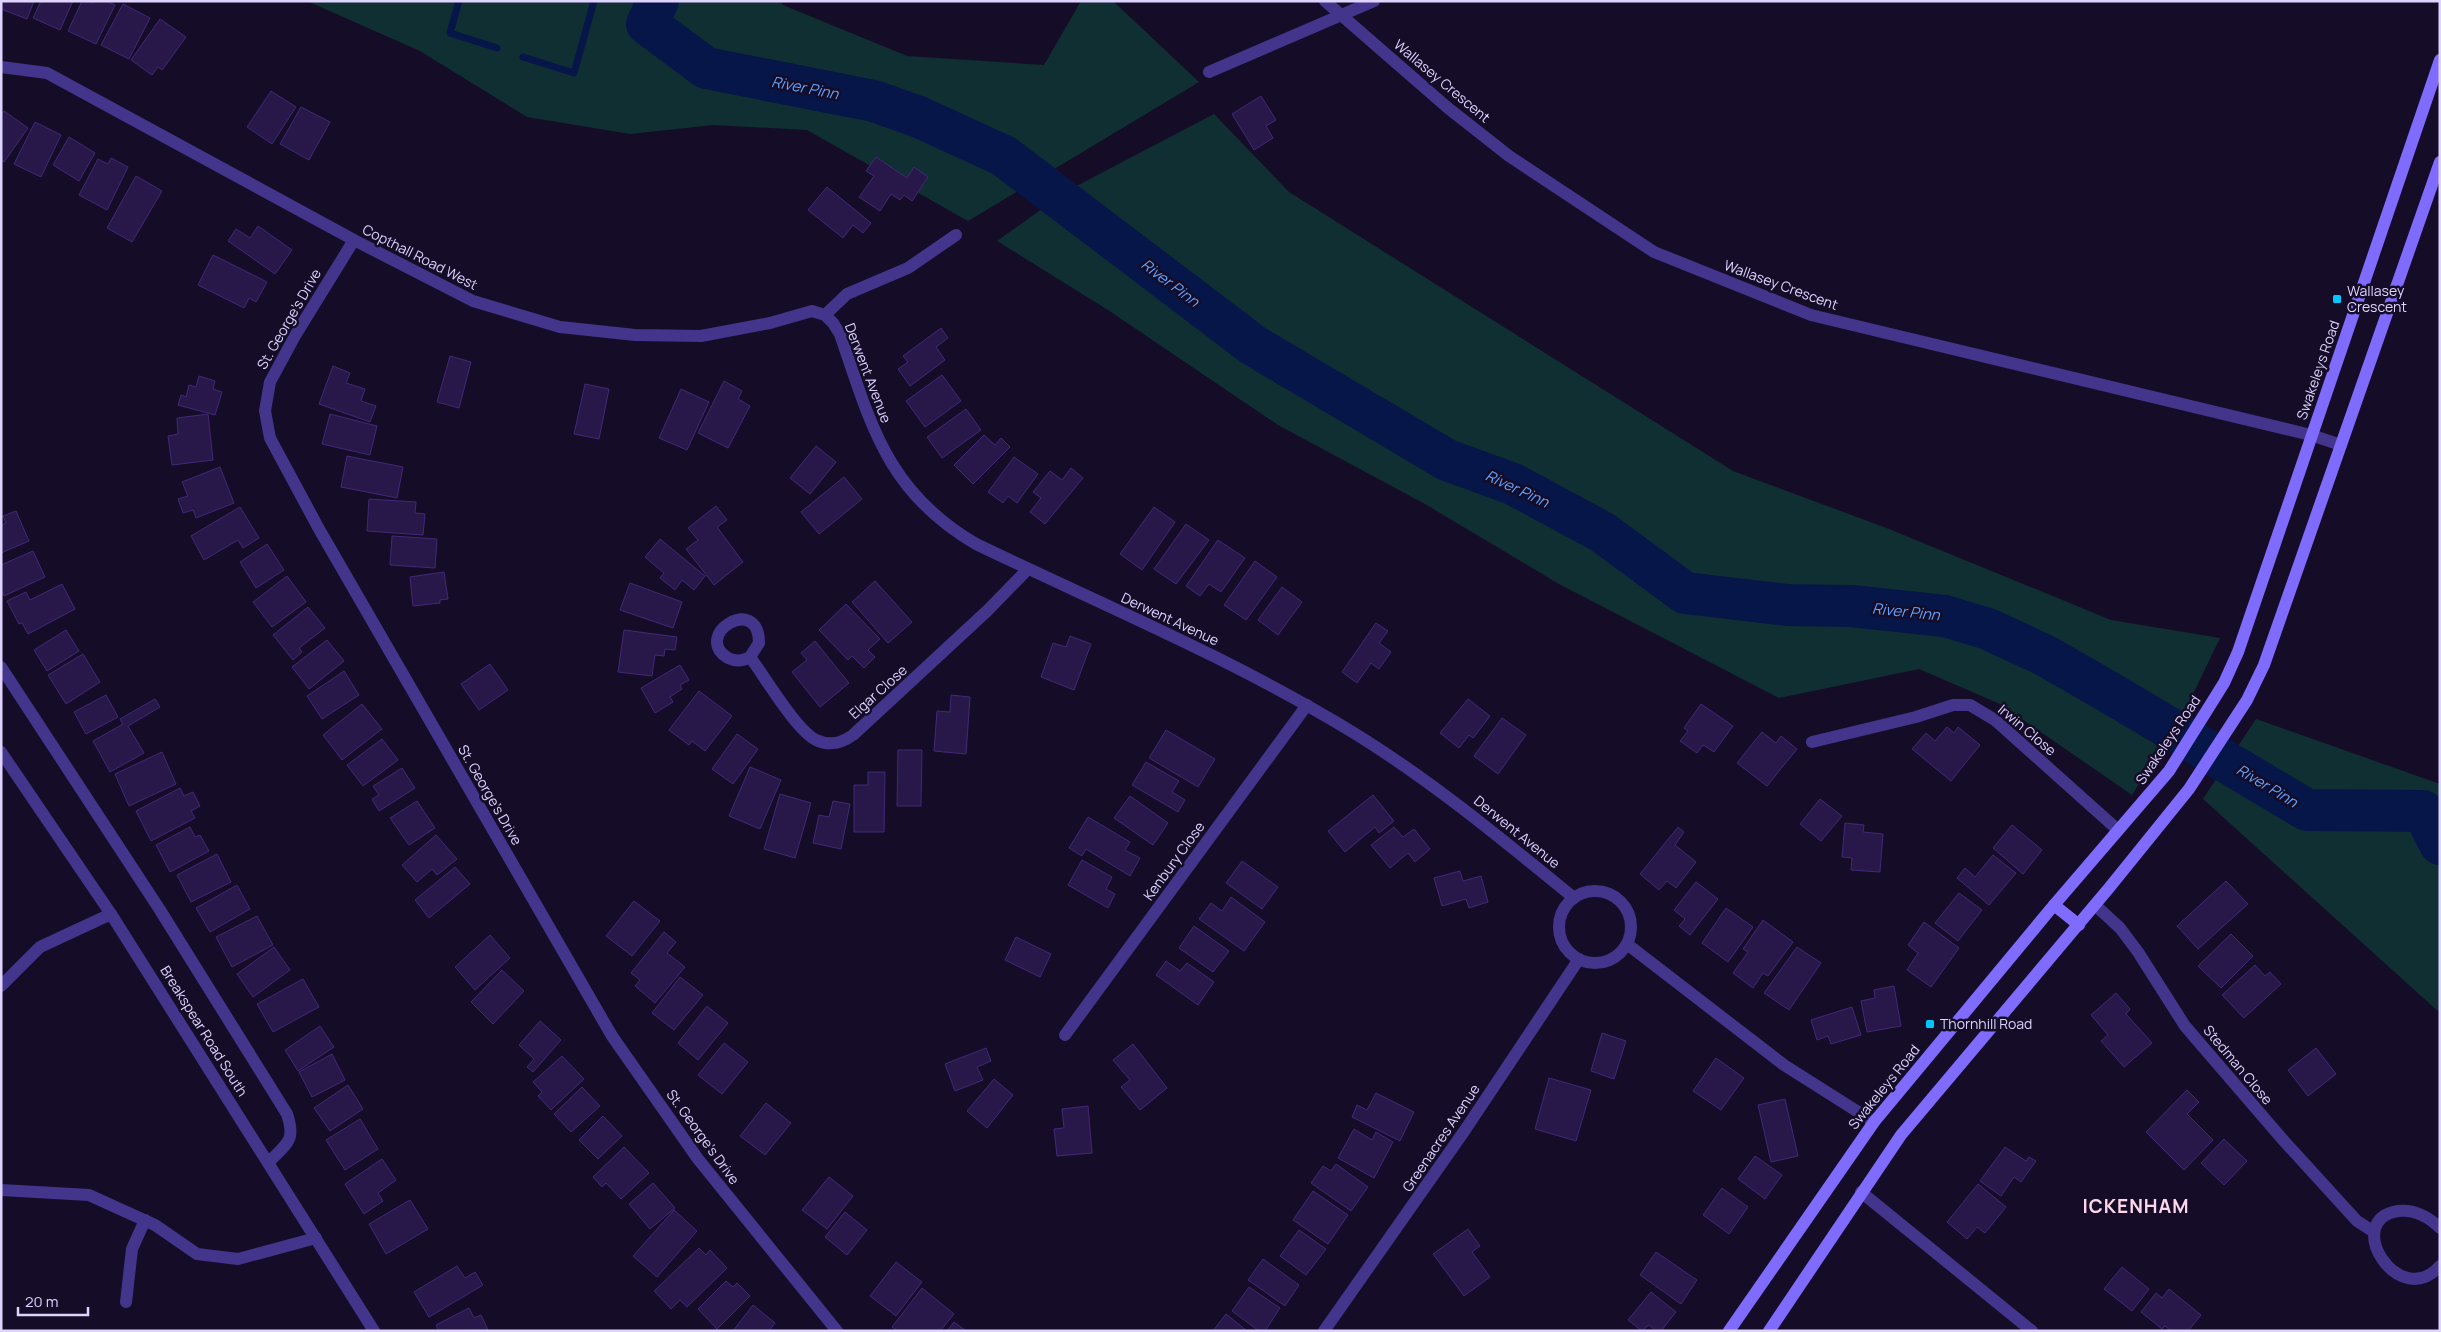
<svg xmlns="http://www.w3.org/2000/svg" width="2441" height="1332" font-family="Manrope,sans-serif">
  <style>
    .green { fill: #102f32 }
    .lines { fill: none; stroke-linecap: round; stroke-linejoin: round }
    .stream { stroke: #061648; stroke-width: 7 }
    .river { stroke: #061648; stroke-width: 42 }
    .building { fill: #28184a; stroke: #412878 }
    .service { stroke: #42358b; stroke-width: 12 }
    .minor { stroke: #42358b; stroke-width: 12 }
    .tertiary { stroke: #42358b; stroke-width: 12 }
    .secondary { stroke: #806bff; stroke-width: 12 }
    .poi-dot { fill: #00c8ff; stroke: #150d28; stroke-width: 2 }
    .labels { text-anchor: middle; stroke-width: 5; stroke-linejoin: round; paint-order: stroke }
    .street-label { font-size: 14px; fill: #ded4ff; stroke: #150d28 }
    .poi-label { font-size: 14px; fill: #ded4ff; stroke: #150d28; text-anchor: start }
    .water-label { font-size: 15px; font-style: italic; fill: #62a4ff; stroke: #150d28 }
    .district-label { font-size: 19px; font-weight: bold; letter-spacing: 1px; fill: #ffd6eb; stroke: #150d28 }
  </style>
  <rect width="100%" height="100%" fill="#150d28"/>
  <!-- green -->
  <g class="green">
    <polygon points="307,1 780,1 783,5 907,56 1044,65 1081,1 1113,1 1199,82 968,221 807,130 713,125 630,134 527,117 420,51"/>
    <polygon points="1214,114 1289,192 1733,471 1889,529 2111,620 2220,638 2182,717 2132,795 2000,704 1919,669 1779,698 1559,584 1425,504 1278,425 1108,310 997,241 1067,191"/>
    <polygon points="2256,719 2440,784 2440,1013 2203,799"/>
  </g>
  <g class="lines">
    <!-- stream -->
    <g class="stream">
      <polyline points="459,1 450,33 497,48"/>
      <polyline points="523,57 574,73 594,1"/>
    </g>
    <!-- river -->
    <polyline class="river" points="658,1 647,24 706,68 874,101 919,117 1004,156 1253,345 1447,460 1513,484 1602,532 1685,593 1787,605 1851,606 1945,616 1988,629 2046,656 2112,694 2307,810 2423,811 2440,844"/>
  </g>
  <!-- building -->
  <g class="building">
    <polygon points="1,1 34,1 27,19 1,9"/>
    <polygon points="41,1 73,1 60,30 33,18"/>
    <polygon points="82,1 94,3 95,1 106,1 115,5 96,44 68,31"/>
    <polygon points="123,4 150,18 129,59 101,45"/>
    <polygon points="160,19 186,37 162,70 158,67 152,75 131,60"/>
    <polygon points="271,91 296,107 272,144 247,127"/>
    <polygon points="1261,96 1276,120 1266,126 1273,138 1254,150 1232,114"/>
    <polygon points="301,107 330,122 309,160 280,144"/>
    <polygon points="4,111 28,128 4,162 1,160 1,115"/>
    <polygon points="35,122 61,135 41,177 14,164"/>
    <polygon points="69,137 95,153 79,181 53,165"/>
    <polygon points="876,157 907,178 914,167 928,177 912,201 904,195 900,200 891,194 880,211 859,197 874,176 866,171"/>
    <polygon points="111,158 128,167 107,210 79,195 98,159 108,164"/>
    <polygon points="136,176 162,191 132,242 107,228"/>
    <polygon points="827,187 871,223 863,233 853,225 843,238 808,210"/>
    <polygon points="258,226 292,250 275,274 228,241 236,229 250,238"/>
    <polygon points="213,255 267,282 256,302 249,298 244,308 198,285"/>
    <polygon points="941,328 948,338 936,347 945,360 910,386 898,369 908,362 903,356"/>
    <polygon points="450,356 471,362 459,408 437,402"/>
    <polygon points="333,366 350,373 346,383 365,389 361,401 376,406 370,422 319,404"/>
    <polygon points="942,375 961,401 925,427 906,401"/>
    <polygon points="199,376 215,381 213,389 222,392 215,415 178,405 181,395 186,397 189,385 196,387"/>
    <polygon points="724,381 742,391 738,399 750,406 728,448 698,433"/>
    <polygon points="585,384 609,389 599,439 574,434"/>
    <polygon points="681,389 709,402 687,450 659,438"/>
    <polygon points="966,409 981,430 942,458 927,437"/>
    <polygon points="208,414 213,460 172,465 168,436 178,434 177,418"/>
    <polygon points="330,414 377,426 370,455 322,444"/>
    <polygon points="984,435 995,445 1001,438 1010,447 973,484 954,465"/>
    <polygon points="816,446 836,462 810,494 790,478"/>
    <polygon points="347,456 403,467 397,498 341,487"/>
    <polygon points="1014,457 1038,474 1017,503 1008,496 1003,503 988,492"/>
    <polygon points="220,467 234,503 196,518 193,510 183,513 178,499 188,496 182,482"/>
    <polygon points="1071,468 1083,478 1045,524 1030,512 1041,498 1033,492 1050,471 1062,480"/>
    <polygon points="844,477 862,499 819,534 801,512"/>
    <polygon points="369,499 416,502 415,513 425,514 423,535 367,531"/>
    <polygon points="716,506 727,520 717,527 743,562 714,585 686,549 698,540 688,528"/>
    <polygon points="240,507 259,538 243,548 238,540 204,560 191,536"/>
    <polygon points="1154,507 1175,522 1142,570 1120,554"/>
    <polygon points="16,511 29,541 1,553 1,525 6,523 3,516"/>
    <polygon points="1186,524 1209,540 1176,584 1154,569"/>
    <polygon points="392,536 437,539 435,568 390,565"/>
    <polygon points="660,539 705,576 694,590 682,580 675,590 660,578 664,573 645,557"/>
    <polygon points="1218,540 1245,558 1221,592 1209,584 1200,596 1186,586"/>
    <polygon points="267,544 284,570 256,588 240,562"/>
    <polygon points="33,551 45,577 4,596 1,590 1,565"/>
    <polygon points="1255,561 1277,577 1246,620 1224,605"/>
    <polygon points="444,572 448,599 440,600 440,603 413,606 410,577"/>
    <polygon points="287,576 306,602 272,627 253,602"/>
    <polygon points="875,581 912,622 888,643 852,602"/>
    <polygon points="630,583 682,602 673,628 620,610"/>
    <polygon points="62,584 75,609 28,634 22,623 19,624 7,601 26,592 30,600"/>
    <polygon points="1282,587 1302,602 1278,635 1258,620"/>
    <polygon points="846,604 880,639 868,650 875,657 864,668 852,656 848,660 819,630"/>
    <polygon points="308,607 325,628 299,648 302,652 293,660 273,635"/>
    <polygon points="1376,623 1388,631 1379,643 1391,652 1379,669 1371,663 1357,683 1342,672"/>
    <polygon points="66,630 79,651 47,671 34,650"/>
    <polygon points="624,630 677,637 675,650 665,649 664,656 655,655 652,676 618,672"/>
    <polygon points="1070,636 1091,644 1074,690 1041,677 1053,643 1066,647"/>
    <polygon points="327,640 344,661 309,689 292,667"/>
    <polygon points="815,641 849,683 820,707 792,672 807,660 801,653"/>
    <polygon points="83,654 100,682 66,704 48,675"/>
    <polygon points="490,664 508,690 479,710 461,684"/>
    <polygon points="680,665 689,680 680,685 682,689 670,697 673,702 655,713 641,688"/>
    <polygon points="344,671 359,695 322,719 307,696"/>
    <polygon points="699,691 732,716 705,751 692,741 689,745 669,730"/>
    <polygon points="106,695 118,717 86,734 74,712"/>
    <polygon points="951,695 970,697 966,754 934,751 937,711 950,712"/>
    <polygon points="155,699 160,707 128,726 144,753 110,772 93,741 123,724 120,719"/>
    <polygon points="1468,699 1490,716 1473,738 1469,735 1459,748 1440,733"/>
    <polygon points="362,704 382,729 342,760 323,735"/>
    <polygon points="1701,704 1733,726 1714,752 1703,745 1697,753 1680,741 1688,731 1684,728"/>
    <polygon points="1502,718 1526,735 1498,774 1474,756"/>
    <polygon points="1947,727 1954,733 1958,727 1980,745 1951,781 1912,749 1926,733 1935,741"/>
    <polygon points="1166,730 1215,759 1198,787 1149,758"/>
    <polygon points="1762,732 1776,743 1781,736 1797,749 1767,786 1737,763"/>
    <polygon points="737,734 758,749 733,784 712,769"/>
    <polygon points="382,739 398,760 363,786 347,765"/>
    <polygon points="898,750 922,750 921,806 897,806"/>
    <polygon points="162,752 176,784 129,806 115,774"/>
    <polygon points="1146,762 1179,781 1172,792 1185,800 1178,812 1132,785"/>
    <polygon points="750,767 781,780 760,829 729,816"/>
    <polygon points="402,768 415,788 379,811 372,799 379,795 373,786"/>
    <polygon points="868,772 885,772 884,832 854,832 854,785 868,785"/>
    <polygon points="180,788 184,796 193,792 200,806 191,811 195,818 151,841 136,811"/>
    <polygon points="780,794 811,803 795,858 764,849"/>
    <polygon points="1373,795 1394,821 1379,833 1375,827 1345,852 1328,831"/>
    <polygon points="1130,796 1168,823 1153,845 1114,818"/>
    <polygon points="1820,799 1842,816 1821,841 1800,824"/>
    <polygon points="417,801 435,828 409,845 390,818"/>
    <polygon points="833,801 850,804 841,849 813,843 819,815 829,817"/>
    <polygon points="1088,817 1130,842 1125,850 1140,858 1130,876 1086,849 1082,856 1069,848"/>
    <polygon points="1845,823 1864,825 1863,832 1883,834 1880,872 1851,870 1852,858 1842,857"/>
    <polygon points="2012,825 2042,850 2023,874 1993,848"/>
    <polygon points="190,827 195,837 200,835 209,851 170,872 156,845"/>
    <polygon points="1394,827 1403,837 1414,829 1430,849 1415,862 1408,853 1390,868 1371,845"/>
    <polygon points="1678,827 1684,832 1675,845 1696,862 1676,888 1667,881 1659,890 1640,874"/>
    <polygon points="436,835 457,859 437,875 432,869 417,882 402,865"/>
    <polygon points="217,854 231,882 191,902 177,875"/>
    <polygon points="1993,855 2016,873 1989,905 1957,878 1965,868 1975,877"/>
    <polygon points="1082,860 1112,877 1106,889 1115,894 1108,908 1068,885"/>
    <polygon points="1242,861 1278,887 1262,909 1226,883"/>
    <polygon points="455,867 470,884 429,918 415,900"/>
    <polygon points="1460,871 1463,881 1481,876 1488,902 1469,908 1466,899 1442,906 1434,878"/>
    <polygon points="2226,881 2248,904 2198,949 2177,926"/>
    <polygon points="1696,882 1718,899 1690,935 1679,926 1685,919 1674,910"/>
    <polygon points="237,885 250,909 210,932 196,908"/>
    <polygon points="1959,893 1982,910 1958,941 1935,923"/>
    <polygon points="1231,897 1265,922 1244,951 1199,919 1211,903 1222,911"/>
    <polygon points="634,901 660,921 632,956 606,936"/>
    <polygon points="1726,908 1753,927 1728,962 1702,943"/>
    <polygon points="257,916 273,945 232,967 216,937"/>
    <polygon points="1763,920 1793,942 1768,976 1763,973 1753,988 1733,973 1748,952 1743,949"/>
    <polygon points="1924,922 1959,948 1931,987 1907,970 1918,953 1908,945"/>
    <polygon points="1194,926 1229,951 1213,972 1179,948"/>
    <polygon points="664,932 676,942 667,953 685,967 655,1003 635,986 640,980 631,973"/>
    <polygon points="2231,934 2253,956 2221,988 2198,966"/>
    <polygon points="490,935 510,958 475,990 455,967"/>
    <polygon points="1016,937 1051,954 1040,977 1005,960"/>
    <polygon points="274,947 290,970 253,997 237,974"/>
    <polygon points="1797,947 1821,963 1789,1010 1764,993"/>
    <polygon points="1166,961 1180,971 1187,963 1214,982 1198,1005 1156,975"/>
    <polygon points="2255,965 2265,976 2270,972 2281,984 2244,1018 2222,995"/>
    <polygon points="502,970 524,991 493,1024 471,1002"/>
    <polygon points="680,977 703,995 674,1030 652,1013"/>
    <polygon points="303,979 319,1007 273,1032 257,1004"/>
    <polygon points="1894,986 1901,1026 1867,1032 1861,1001 1875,998 1874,990"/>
    <polygon points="2116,993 2130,1009 2126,1014 2152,1043 2124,1067 2101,1041 2108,1035 2091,1015"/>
    <polygon points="707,1006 728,1023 698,1060 678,1043"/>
    <polygon points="1852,1007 1861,1035 1831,1044 1828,1036 1817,1040 1811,1020"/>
    <polygon points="540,1021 561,1040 533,1072 527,1067 534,1059 519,1045"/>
    <polygon points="320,1026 334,1047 298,1071 285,1050"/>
    <polygon points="1602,1033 1626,1041 1614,1079 1591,1071"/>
    <polygon points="724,1043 748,1062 722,1094 698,1075"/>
    <polygon points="1133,1044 1167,1088 1140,1110 1121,1087 1130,1080 1113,1060"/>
    <polygon points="986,1048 991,1061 977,1067 983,1080 955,1091 945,1064"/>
    <polygon points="2316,1048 2336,1074 2308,1096 2288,1070"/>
    <polygon points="332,1054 345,1080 312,1097 299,1072"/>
    <polygon points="562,1056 584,1079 551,1110 538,1096 542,1092 533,1082"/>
    <polygon points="1716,1058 1744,1078 1721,1110 1693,1091"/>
    <polygon points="1549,1078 1591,1090 1576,1141 1535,1129"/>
    <polygon points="994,1079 1013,1095 987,1128 967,1111"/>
    <polygon points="348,1085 363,1109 330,1131 314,1108"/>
    <polygon points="582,1087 600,1106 571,1132 554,1114"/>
    <polygon points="2187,1090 2199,1102 2187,1114 2213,1140 2184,1170 2146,1132"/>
    <polygon points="1376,1093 1414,1112 1400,1141 1352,1117 1357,1105 1367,1110"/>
    <polygon points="1785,1099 1798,1156 1771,1162 1758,1105"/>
    <polygon points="766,1103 791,1123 765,1155 740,1136"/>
    <polygon points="1088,1106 1092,1153 1057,1156 1054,1129 1064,1128 1062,1109"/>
    <polygon points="603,1116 622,1136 598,1159 579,1140"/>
    <polygon points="360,1119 378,1149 345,1170 326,1140"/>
    <polygon points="1354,1129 1372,1140 1376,1132 1393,1142 1374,1178 1338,1158"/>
    <polygon points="2224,1139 2247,1161 2224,1185 2201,1163"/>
    <polygon points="624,1147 649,1173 621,1199 606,1183 602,1187 593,1177"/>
    <polygon points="2005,1147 2026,1161 2029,1157 2036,1161 2021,1182 2014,1177 2001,1196 1980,1181"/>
    <polygon points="1755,1156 1782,1175 1765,1199 1738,1179"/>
    <polygon points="382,1159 396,1180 378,1193 383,1201 364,1214 345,1184"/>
    <polygon points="1336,1164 1368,1187 1351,1211 1311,1183 1323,1166 1331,1171"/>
    <polygon points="829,1177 853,1196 827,1229 802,1210"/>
    <polygon points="653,1183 675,1208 650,1229 629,1204"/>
    <polygon points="1978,1184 2006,1207 1985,1233 1977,1227 1967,1239 1947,1222"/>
    <polygon points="1722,1188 1748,1207 1729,1234 1703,1215"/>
    <polygon points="1313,1191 1348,1215 1328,1244 1293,1220"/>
    <polygon points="410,1200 428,1229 386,1254 369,1224"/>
    <polygon points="674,1210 697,1231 657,1277 633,1256"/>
    <polygon points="845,1212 867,1230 847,1255 825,1237"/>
    <polygon points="1468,1229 1480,1246 1472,1252 1490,1277 1464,1296 1433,1254"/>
    <polygon points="1299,1230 1326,1249 1306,1275 1280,1256"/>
    <polygon points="699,1248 706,1255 710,1250 727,1268 687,1307 680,1300 671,1309 654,1291"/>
    <polygon points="1656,1252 1697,1280 1681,1304 1640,1275"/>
    <polygon points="1263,1259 1299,1285 1285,1306 1248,1280"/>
    <polygon points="896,1262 922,1282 896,1316 870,1296"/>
    <polygon points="457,1266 465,1278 475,1272 483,1285 429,1317 414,1292"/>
    <polygon points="2122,1267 2149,1289 2132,1311 2104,1289"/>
    <polygon points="726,1281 733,1287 737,1283 750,1296 717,1329 698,1309"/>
    <polygon points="1249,1287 1280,1308 1265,1331 1259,1331 1232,1311"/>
    <polygon points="922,1288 954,1314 940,1331 897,1331 892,1327"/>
    <polygon points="2169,1289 2201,1315 2188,1331 2171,1331 2165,1326 2162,1329 2141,1312 2156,1293 2162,1298"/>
    <polygon points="1651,1292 1676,1312 1661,1331 1656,1331 1649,1325 1642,1331 1628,1320"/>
    <polygon points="753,1305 775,1323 769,1331 733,1331"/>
    <polygon points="469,1308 474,1318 481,1315 488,1330 439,1331 436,1325"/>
    <polygon points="1226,1314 1247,1331 1213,1331"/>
    <polygon points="954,1322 966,1331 947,1331"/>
  </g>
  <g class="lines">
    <!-- service -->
    <g class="service">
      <polyline points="1,986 40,947 111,914"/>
      <polyline points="1,1190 89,1195 155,1225 197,1254 238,1259 316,1238"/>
      <polyline points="126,1302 132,1249 145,1220"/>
    </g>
    <!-- minor -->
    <g class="minor">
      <polyline points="1325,1 1448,108 1509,156 1654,252 1811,315 2311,435 2341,445"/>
      <polyline points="1,67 47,73 354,240 473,301 560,327 635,335 701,336 770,323 812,311 825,315 847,294 908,268 956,235"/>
      <polyline points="1209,72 1374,1"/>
      <polyline points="354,240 296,334 270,382 265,411 270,438 319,529 612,1036 698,1159 837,1331"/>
      <path d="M825,315l8,8 7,11c31,91 47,158 136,210 127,61 257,115 378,189 78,48 149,107 220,165"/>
      <path d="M750,657l9,-14c0,-50 -68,-8 -31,15 8,4 15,3 22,-1 15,20 46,73 66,83 13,6 26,3 37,-5l134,-124 41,-42"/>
      <path d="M1,667l159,243 127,204c9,27 0,29 -18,48"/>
      <polyline points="1812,742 1916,717 1953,705 1970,705 1995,720 2118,830"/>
      <circle cx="1595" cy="927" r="36"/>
      <polyline points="2095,905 2120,928 2138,952 2185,1026 2284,1141 2357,1221 2374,1232"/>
      <polyline points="1627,944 1784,1065 1874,1122"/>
      <polyline points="1065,1035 1307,705"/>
      <polyline points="1861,1192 2032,1331"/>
      <path d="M2440,1228c-11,-11 -26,-19 -42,-17 -57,9 1,101 42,55"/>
      <polyline points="1324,1331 1465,1130 1579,959"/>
    </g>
    <!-- tertiary -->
    <polyline class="tertiary" points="1,752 111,914 374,1331"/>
    <!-- secondary -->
    <g class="secondary">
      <polyline points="2054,905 2079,925"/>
      <polyline points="1729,1331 1874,1122 2054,905 2169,771 2224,683 2238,652 2440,60"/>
      <polyline points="1769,1331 1901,1135 2109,888 2189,789 2247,700 2264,665 2440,162"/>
    </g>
  </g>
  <!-- markers -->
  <g class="poi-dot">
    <rect x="2332" y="294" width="10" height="10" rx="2.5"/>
    <rect x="1925" y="1019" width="10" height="10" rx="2.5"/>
  </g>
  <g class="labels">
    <!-- street labels -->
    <g class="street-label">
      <text transform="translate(1442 81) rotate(40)" y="5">Wallasey Crescent</text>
      <text transform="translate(420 257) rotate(27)" y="5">Copthall Road West</text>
      <text transform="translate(1781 285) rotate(20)" y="5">Wallasey Crescent</text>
      <text transform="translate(289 319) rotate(-60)" y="5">St. George's Drive</text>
      <text transform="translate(2318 370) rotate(-71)" y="5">Swakeleys Road</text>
      <text transform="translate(868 373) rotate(69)" y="5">Derwent Avenue</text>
      <text transform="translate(1170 619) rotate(25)" y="5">Derwent Avenue</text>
      <text transform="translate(878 692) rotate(-42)" y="5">Elgar Close</text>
      <text transform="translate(2027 730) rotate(40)" y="5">Irwin Close</text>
      <text transform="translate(2168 740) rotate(-56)" y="5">Swakeleys Road</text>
      <text transform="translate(490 795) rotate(60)" y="5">St. George's Drive</text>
      <text transform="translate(1517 832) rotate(39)" y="5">Derwent Avenue</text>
      <text transform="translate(1174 861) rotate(-54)" y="5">Kenbury Close</text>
      <text transform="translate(204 1031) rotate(58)" y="5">Breakspear Road South</text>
      <text transform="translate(2238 1065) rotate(50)" y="5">Stedman Close</text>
      <text transform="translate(1884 1087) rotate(-51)" y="5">Swakeleys Road</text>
      <text transform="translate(703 1137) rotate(54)" y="5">St. George's Drive</text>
      <text transform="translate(1441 1138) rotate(-56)" y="5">Greenacres Avenue</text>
    </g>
    <!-- poi labels -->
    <g class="poi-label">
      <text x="2347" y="296">Wallasey<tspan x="2347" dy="16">Crescent</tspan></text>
      <text x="1940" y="1029">Thornhill Road</text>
    </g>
    <!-- water labels -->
    <g class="water-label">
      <text transform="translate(805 88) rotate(11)" y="5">River Pinn</text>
      <text transform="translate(1170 283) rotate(37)" y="5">River Pinn</text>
      <text transform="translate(1517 489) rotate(25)" y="5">River Pinn</text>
      <text transform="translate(1906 612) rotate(6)" y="5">River Pinn</text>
      <text transform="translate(2267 786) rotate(31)" y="5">River Pinn</text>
    </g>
    <!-- district labels -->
    <g class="district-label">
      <text x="2136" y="1213">ICKENHAM</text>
    </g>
  </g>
  <!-- border -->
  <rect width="2441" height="1332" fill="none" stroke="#ded4ff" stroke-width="5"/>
  <!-- scale -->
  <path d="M18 1307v8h70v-8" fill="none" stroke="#ded4ff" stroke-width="2.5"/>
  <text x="25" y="1307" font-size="15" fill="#ded4ff" stroke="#150d28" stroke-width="4" paint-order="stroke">20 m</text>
</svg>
